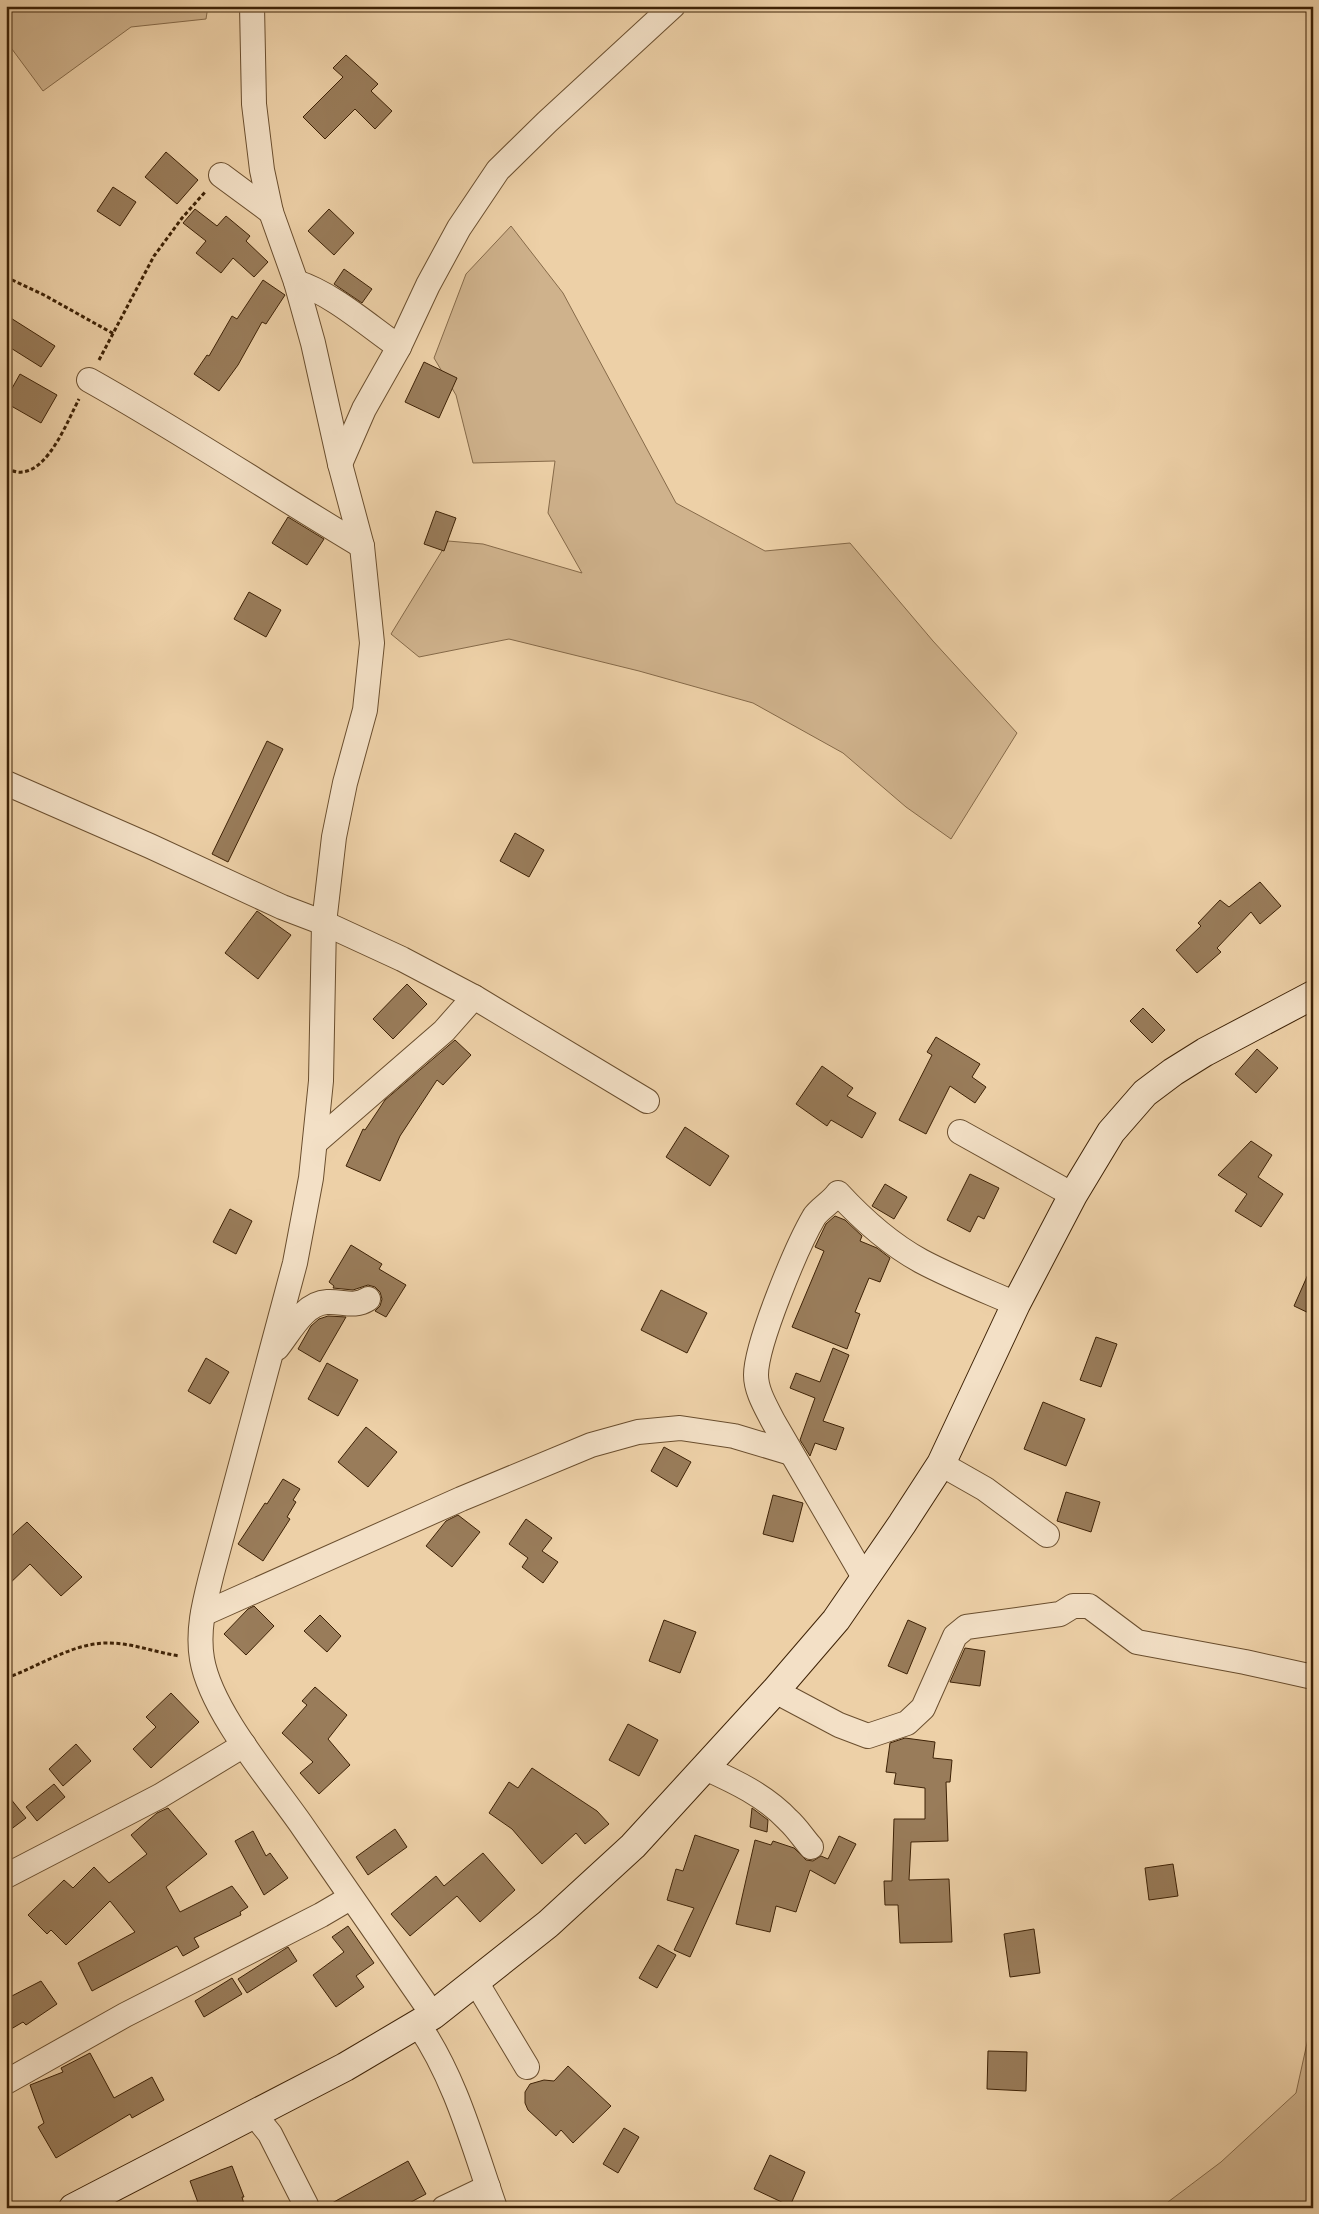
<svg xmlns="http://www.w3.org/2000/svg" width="1319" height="2214" font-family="'IM FELL Double Pica',serif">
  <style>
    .green { fill: #cfb28c; stroke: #866a49 }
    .building { fill: #997c5a; stroke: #3e2206 }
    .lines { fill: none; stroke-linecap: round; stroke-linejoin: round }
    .minor-casing { stroke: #6a4e2e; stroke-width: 26 }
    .secondary-casing { stroke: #3e2206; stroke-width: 30 }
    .path { stroke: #3e2206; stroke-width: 3; stroke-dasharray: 4 2.5; stroke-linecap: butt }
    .minor { stroke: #f3e0c6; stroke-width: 24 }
    .secondary { stroke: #f3e0c6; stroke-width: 28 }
  </style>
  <rect width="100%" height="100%" fill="#edd0a7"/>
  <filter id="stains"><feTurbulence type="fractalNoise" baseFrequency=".004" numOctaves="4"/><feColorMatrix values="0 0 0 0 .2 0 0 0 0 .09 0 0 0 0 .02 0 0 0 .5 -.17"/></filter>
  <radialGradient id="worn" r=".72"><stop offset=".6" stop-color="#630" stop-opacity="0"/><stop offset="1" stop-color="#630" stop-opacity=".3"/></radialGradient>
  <!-- green -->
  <g class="green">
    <polygon points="6,6 208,6 206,19 131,27 43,91 6,41"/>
    <polygon points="511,226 563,293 676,503 765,551 850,543 933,641 1017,733 951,839 906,807 843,753 753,703 639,671 509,639 419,657 391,634 448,541 483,544 582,573 548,513 555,461 473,463 456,395 434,358 466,274"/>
    <polygon points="1313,2016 1313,2208 1160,2208 1221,2162 1296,2093"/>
  </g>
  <!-- building -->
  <g class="building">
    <polygon points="346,55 378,84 371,91 392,111 375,129 355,109 325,139 303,117 343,77 333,68"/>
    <polygon points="166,152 198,180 177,204 145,177"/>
    <polygon points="113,187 136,202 120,226 97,211"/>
    <polygon points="195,209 217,226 226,216 250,236 246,241 268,262 254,277 233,258 221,273 196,253 206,241 183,223"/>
    <polygon points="329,209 354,233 334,255 308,231"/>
    <polygon points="344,269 372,289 362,303 334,284"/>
    <polygon points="263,280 285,295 266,324 262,322 238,365 219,391 194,374 207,355 209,356 232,316 237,319"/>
    <polygon points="6,315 55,346 41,367 6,345"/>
    <polygon points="424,362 457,378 439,418 405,402"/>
    <polygon points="20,374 57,395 41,423 6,403 6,399"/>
    <polygon points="436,511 456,518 444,551 424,544"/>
    <polygon points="288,517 324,539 307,565 272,543"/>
    <polygon points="249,592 281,610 266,637 234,619"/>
    <polygon points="267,741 283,749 228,862 212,854"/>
    <polygon points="515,833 544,850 529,877 500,861"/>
    <polygon points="1260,882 1281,906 1260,924 1251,912 1217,948 1221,952 1197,973 1176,950 1201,926 1198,923 1220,900 1229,907"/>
    <polygon points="257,911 291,935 258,979 225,953"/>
    <polygon points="407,984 427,1004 393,1039 373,1019"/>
    <polygon points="1143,1008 1165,1030 1152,1043 1130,1021"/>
    <polygon points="936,1037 980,1064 972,1077 986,1087 975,1103 950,1086 926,1134 899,1120 932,1055 927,1052"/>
    <polygon points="455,1040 471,1055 443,1085 437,1080 400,1136 380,1181 346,1166 363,1129 365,1130 385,1100"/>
    <polygon points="1257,1049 1278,1068 1256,1093 1235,1074"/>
    <polygon points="822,1066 853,1088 847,1096 876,1113 862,1138 831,1120 827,1126 796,1104"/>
    <polygon points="685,1127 729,1156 710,1186 666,1157"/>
    <polygon points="1251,1141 1272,1155 1258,1177 1283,1194 1261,1227 1235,1211 1247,1194 1218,1175"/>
    <polygon points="970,1174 999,1188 984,1219 978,1216 970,1232 947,1220"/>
    <polygon points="885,1184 907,1197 894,1219 872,1206"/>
    <polygon points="230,1209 252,1221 236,1254 213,1242"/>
    <polygon points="835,1216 845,1220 862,1236 860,1241 877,1248 890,1258 880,1282 869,1278 855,1312 860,1314 847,1349 792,1327 824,1251 815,1247 826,1224"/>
    <polygon points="351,1245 382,1264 379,1269 406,1285 386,1317 375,1311 380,1306 382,1299 380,1292 375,1287 368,1285 353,1290 333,1288 334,1286 329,1282"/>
    <polygon points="1313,1263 1313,1315 1294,1306"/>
    <polygon points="661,1290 707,1313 687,1353 641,1330"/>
    <polygon points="328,1316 346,1317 320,1362 298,1349 311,1326 319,1319"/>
    <polygon points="1096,1337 1117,1344 1101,1387 1080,1380"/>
    <polygon points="833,1348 849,1355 823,1421 844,1428 836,1450 815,1443 810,1456 800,1440 815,1398 790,1388 796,1373 820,1382"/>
    <polygon points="206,1358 229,1372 210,1404 188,1391"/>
    <polygon points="327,1363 358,1380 338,1416 308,1399"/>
    <polygon points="1043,1402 1085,1419 1066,1466 1024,1449"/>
    <polygon points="366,1427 397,1452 368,1487 338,1462"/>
    <polygon points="664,1447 691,1462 677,1487 651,1471"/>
    <polygon points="283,1479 300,1489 293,1500 296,1502 287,1517 290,1519 263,1561 238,1544 265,1503 267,1504"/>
    <polygon points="1066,1492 1100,1502 1091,1532 1057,1521"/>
    <polygon points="773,1495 803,1503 793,1542 763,1534"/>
    <polygon points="458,1515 480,1532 452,1567 426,1546 446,1521"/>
    <polygon points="526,1519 552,1538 542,1551 558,1562 543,1583 522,1567 528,1558 509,1544"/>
    <polygon points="27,1522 82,1577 61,1596 30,1564 6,1587 6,1541"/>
    <polygon points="254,1606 274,1626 246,1655 224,1634 248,1609"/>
    <polygon points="320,1615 341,1636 327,1652 304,1631"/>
    <polygon points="664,1620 696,1632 680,1673 649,1661"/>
    <polygon points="908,1620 926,1628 907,1674 888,1666"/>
    <polygon points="965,1648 985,1651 980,1686 950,1682"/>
    <polygon points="315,1687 347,1715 328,1739 350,1765 319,1794 300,1773 313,1762 282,1733 307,1705 302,1701"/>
    <polygon points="171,1693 199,1722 151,1768 133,1749 156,1727 146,1717"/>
    <polygon points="628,1724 658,1740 639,1776 609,1760"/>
    <polygon points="905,1738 935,1742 933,1758 952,1760 950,1782 946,1782 948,1841 911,1842 909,1880 949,1879 952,1942 900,1943 898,1905 885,1905 884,1881 892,1881 894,1819 925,1819 925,1788 894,1784 896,1773 886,1772 890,1743"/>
    <polygon points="76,1744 91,1761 63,1786 49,1769"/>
    <polygon points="532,1768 597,1811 609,1824 585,1844 576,1833 542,1864 512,1829 489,1813 509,1782 518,1788"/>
    <polygon points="54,1784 65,1797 37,1821 26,1807"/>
    <polygon points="6,1793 26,1818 6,1833"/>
    <polygon points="168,1808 207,1854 166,1887 180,1912 232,1886 248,1907 240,1912 241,1915 194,1938 199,1947 183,1956 177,1946 92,1991 78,1963 135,1932 110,1901 66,1945 51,1930 47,1934 28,1915 64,1880 73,1888 94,1867 109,1883 147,1854 131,1835 157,1813"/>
    <polygon points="752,1808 768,1820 767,1832 750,1827"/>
    <polygon points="395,1829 407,1847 368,1875 356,1857"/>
    <polygon points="253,1831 266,1856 270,1853 288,1878 264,1895 235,1841"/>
    <polygon points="695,1835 739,1850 690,1957 674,1950 694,1908 667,1900 676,1869 683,1871"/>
    <polygon points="839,1836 856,1844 835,1884 810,1870 796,1912 776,1906 770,1932 736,1924 755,1840 771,1845 773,1841 794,1848 806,1860 813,1861 821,1856 828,1859"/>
    <polygon points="483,1853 515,1890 480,1922 457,1896 410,1936 391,1914 436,1876 444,1886"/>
    <polygon points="1173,1864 1178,1896 1149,1900 1145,1868"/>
    <polygon points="348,1926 374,1963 356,1976 364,1987 336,2007 313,1975 344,1952 332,1937"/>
    <polygon points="1034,1929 1040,1973 1010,1977 1004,1934"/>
    <polygon points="658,1945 676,1955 657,1988 639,1978"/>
    <polygon points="288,1947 297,1961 247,1993 238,1979"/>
    <polygon points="232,1978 242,1994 204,2017 195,2001"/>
    <polygon points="41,1981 57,2004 26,2025 23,2022 6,2032 6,1999"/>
    <polygon points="988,2051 1027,2052 1026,2091 987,2089"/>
    <polygon points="90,2053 114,2098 152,2077 164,2100 132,2118 130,2114 56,2158 38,2127 44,2123 30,2085 63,2072 61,2068"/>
    <polygon points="568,2066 611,2106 573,2143 561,2130 556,2136 528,2110 525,2103 525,2092 530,2084 544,2080 554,2081"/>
    <polygon points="624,2128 639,2137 618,2173 603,2164"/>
    <polygon points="770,2155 805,2172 790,2206 754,2189"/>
    <polygon points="408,2161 426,2194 400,2208 323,2208"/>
    <polygon points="232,2166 244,2197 242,2197 245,2208 200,2208 190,2181"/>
  </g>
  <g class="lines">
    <!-- minor casing -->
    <g class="minor-casing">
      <g id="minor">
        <path d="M252,6l2,98 8,66 9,42 25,70 17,61 27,121 22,82 10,97 -7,67 -20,73 -11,54 -10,86 -3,158 -10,97 -16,85 -83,310c-7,28 -15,56 -10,86 9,53 70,123 101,168 43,63 87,125 130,188"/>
        <polyline points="221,175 271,212"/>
        <path d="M296,282c37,12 70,42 103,65"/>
        <path d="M89,380c93,52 181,111 273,166"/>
        <polyline points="340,464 364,409 399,347 428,285 459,228 498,170 547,122 673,6"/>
        <polyline points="6,783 150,846 282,907 324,923 402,959 474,997 647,1101"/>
        <polyline points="960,1132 1073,1195"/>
        <polyline points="316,1142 444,1031 474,997"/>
        <path d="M277,1348c13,-16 27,-45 50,-46 16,-1 27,6 41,-3"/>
        <polyline points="941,1464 985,1489 1047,1535"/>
        <path d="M865,1579l-92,-158c-7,-14 -17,-30 -17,-46 0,-31 41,-129 58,-158 5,-8 18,-15 24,-24 24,26 52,51 83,68 30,16 63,29 95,43"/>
        <polyline points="203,1614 461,1499 591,1445 638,1432 680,1428 734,1436 791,1453"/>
        <polyline points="775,1691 839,1725 868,1736 907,1723 923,1708 955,1636 966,1627 1060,1614 1073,1606 1089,1606 1137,1642 1245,1662 1313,1677"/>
        <path d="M705,1768c29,13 61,28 83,52 9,8 15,18 23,27"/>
        <polyline points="6,1876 160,1796 244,1745"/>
        <polyline points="476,1982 527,2067"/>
        <path d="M418,2024c38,55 55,121 77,184"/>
        <polyline points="6,2082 125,2015 321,1915 350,1898"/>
        <polyline points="254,2114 270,2134 306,2205"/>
        <polyline points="444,2208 488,2187"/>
      </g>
    </g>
    <!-- secondary casing -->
    <g class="secondary-casing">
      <polyline id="secondary" points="73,2208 345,2067 433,2015 548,1924 633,1846 775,1691 836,1620 902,1524 941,1464 1016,1304 1073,1195 1111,1132 1145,1093 1173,1072 1205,1052 1313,995"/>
    </g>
    <!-- path -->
    <g class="path">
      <polyline points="6,277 44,295 114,334"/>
      <polyline points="99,360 154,256 182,218 206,191"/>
      <path d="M6,469c5,1 11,4 16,3 27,-2 46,-52 57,-73"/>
      <path d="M6,1678c32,-11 63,-33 98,-35 25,-1 50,9 75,13"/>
    </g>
    <!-- minor -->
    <use href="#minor" class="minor"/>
    <!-- secondary -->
    <use href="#secondary" class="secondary"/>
  </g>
  <!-- margin -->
  <rect width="1319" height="2214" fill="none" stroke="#edd0a7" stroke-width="25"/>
  <rect x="8" y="8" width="1304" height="2199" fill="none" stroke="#3e2206" stroke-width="2.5"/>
  <rect x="12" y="12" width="1294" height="2189" fill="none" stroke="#3e2206"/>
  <rect width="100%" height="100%" filter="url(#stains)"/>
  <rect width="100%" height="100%" fill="url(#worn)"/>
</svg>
